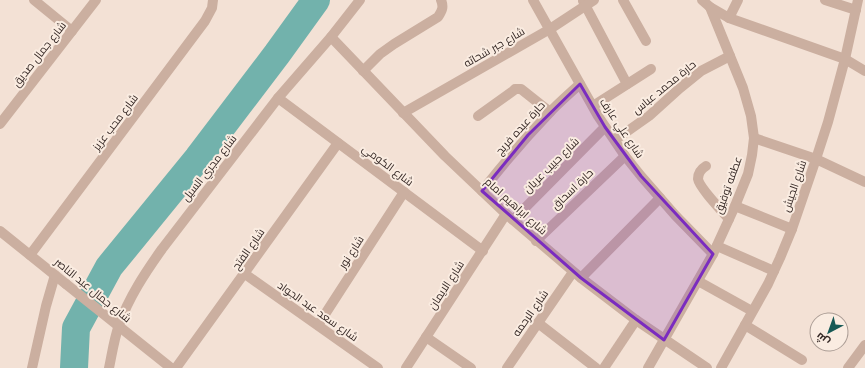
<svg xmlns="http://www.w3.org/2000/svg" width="865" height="368" font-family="Helvetica,Cairo,sans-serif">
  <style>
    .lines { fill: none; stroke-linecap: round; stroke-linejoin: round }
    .river { stroke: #72b2ac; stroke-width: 28 }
    .minor { stroke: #cbafa0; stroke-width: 10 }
    .tertiary { stroke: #cbafa0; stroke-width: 10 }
    .marked { fill: #7b2cbf; fill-opacity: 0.2; stroke: #7b2cbf; stroke-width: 3; stroke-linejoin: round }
    .labels { text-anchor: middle; stroke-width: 4; stroke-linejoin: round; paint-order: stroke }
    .street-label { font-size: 11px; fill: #342724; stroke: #faece1 }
  </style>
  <rect width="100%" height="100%" fill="#f3e1d5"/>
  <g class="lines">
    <!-- river -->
    <polyline class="river" points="74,368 76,328 109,267 198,158 277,54 316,0"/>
    <!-- minor -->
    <g class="minor">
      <polyline points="34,0 72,31"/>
      <polyline points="533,0 598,116 625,156 641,176 675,215 713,254"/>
      <polyline points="623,0 646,41"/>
      <polyline points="702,0 710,7 729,18 845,59 865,71"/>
      <polyline points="825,0 856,10"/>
      <polyline points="583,1 627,84"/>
      <polyline points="729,18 738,0"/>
      <polyline points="331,37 445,156 506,214 581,278 636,320 707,368"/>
      <path d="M363,71l17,-17 14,-10 44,-27c4,-6 6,-10 3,-17"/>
      <polyline points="278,98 483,251"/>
      <polyline points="593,106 651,69"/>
      <polyline points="403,113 550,29 594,0"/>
      <polyline points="478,116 513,91 515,89 521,89 550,112"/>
      <polyline points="0,124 96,0"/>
      <polyline points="754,138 816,159 865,182"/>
      <polyline points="615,140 649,116 680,88 701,71 730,56"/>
      <path d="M706,166c-5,3 -8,7 -8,13 1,8 24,32 31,40"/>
      <path d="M482,191c22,-28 46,-56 71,-82 9,-9 18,-17 27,-25"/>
      <polyline points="735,206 792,229"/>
      <polyline points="513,220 605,127"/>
      <polyline points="536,241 625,156"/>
      <polyline points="717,246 774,271"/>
      <polyline points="30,255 205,21 212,8 213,0"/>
      <polyline points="245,274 378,368"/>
      <polyline points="581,278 660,198"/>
      <polyline points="698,281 752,311"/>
      <polyline points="66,284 171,368"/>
      <polyline points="538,323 596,368"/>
      <polyline points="318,325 404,192"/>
      <polyline points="745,325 802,360"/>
      <polyline points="426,337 471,368"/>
      <polyline points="32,368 46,306 55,275"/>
      <path d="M109,368c3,-14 5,-29 10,-43 10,-28 26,-52 43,-76l116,-151 53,-61 29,-37"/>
      <polyline points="176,368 338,143"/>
      <polyline points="406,368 506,214"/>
      <polyline points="507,368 573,272"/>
      <polyline points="604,368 636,320"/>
      <polyline points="648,368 713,254 735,206 748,174 752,155 754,138 751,116 743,88 710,7"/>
      <polyline points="721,368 768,284 780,258 792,229 816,159 828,122 845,59 858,0"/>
      <polyline points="848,368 865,345"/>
    </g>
    <!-- tertiary -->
    <polyline class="tertiary" points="0,231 66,284"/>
  </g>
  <!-- marked area -->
  <path class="marked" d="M580,84l25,43 36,49 72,78 -49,86 -83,-62 -99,-87 46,-56z"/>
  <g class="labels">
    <!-- street labels -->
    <g class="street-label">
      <text transform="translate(494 47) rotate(-30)" y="4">شارع جبر شحاته</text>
      <text transform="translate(39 54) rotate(-52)" y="4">شارع جمال صديق</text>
      <text transform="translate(664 87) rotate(-39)" y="4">حارة محمد عباس</text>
      <text transform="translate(115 122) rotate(-53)" y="4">شارع محب عزيز</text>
      <text transform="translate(520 128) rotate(-48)" y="4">حارة عبده فريج</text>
      <text transform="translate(622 128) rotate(56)" y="4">شارع علي عارف</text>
      <text transform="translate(388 165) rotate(37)" y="4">شارع الكومي</text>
      <text transform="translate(551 165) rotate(-45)" y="4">شارع حبيب عريان</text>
      <text transform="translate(209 168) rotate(-52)" y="4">شارع مجري السيل</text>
      <text transform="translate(728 185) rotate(-70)" y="4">عطفه توفيق</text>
      <text transform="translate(794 186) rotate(-71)" y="4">شارع الجيش</text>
      <text transform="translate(572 189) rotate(-44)" y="4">حارة اسحاق</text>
      <text transform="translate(516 206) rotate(42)" y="4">شارع ابراهيم امام</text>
      <text transform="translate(248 249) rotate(-55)" y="4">شارع الفتح</text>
      <text transform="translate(351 252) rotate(-57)" y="4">شارع نور</text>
      <text transform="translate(446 285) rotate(-57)" y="4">شارع الايمان</text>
      <text transform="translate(93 290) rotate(39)" y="4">شارع جمال عبد الناصر</text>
      <text transform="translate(318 311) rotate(35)" y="4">شارع سعد عبد الجواد</text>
      <text transform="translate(530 313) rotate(-55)" y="4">شارع الرحمه</text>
    </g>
  </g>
  <!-- north arrow -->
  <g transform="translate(829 332) rotate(221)"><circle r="19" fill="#faece1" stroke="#ab9d95"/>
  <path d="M0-3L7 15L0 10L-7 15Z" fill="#175955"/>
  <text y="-6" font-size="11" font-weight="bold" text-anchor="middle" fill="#342724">ش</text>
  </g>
</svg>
